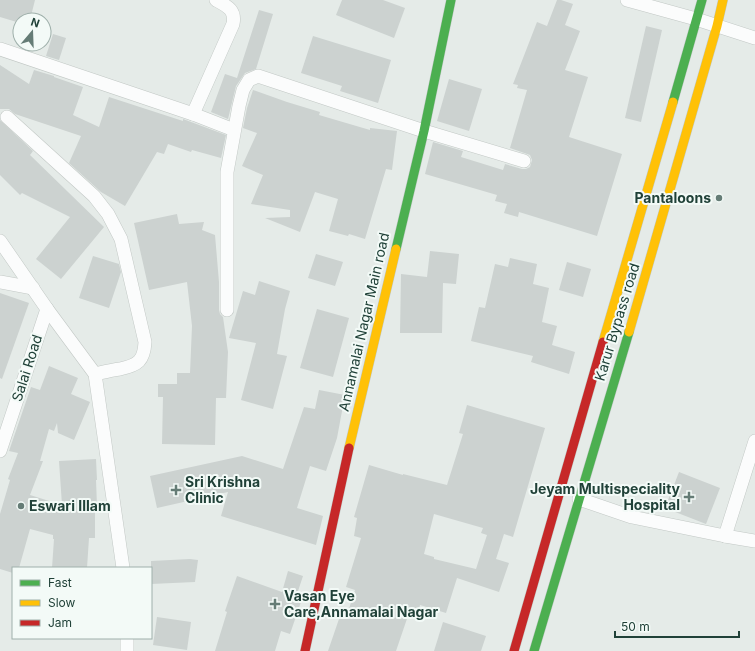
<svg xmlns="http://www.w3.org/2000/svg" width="755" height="651" font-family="Inter,sans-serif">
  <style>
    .building { fill: #ccd2d0; fill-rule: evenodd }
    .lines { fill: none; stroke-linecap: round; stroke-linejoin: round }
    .street-casing { stroke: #c2c8c5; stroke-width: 14 }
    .fast-casing { stroke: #c0c9c5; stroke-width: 10 }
    .slow-casing { stroke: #c0c9c5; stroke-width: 10 }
    .jam-casing { stroke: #c0c9c5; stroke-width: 10 }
    .street { stroke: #fbfcfc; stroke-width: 13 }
    .fast { stroke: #4caf50; stroke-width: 9 }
    .slow { stroke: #ffc107; stroke-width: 9 }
    .jam { stroke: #c62828; stroke-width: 9 }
    .poi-dot { fill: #657c76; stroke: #f3faf7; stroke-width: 1.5 }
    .labels { text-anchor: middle; stroke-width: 4; stroke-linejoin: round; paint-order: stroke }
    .poi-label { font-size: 14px; font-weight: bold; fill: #204138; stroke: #f3faf7; text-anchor: start }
    .street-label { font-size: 14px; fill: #204138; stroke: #f3faf7 }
  </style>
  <rect width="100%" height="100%" fill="#e5ebe8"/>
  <!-- building -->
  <g class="building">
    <polygon points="0,0 35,0 30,20 20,20 20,23 0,17"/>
    <polygon points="342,0 383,0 405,8 394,38 336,15"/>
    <polygon points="557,0 561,0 573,4 565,25 580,31 565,70 588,77 569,137 622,154 597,236 519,212 518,217 504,213 507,204 495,201 497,195 425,174 433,142 463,151 461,157 503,170 505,164 522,169 526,169 530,167 532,160 530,155 510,148 527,90 517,88 518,85 513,84 537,22 547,26"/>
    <polygon points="259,10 273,14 256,69 245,73 236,86 228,119 211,112 225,74 237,78"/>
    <polygon points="646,26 662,30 641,122 625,118"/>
    <polygon points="53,34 66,38 59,60 46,56"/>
    <polygon points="313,36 391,60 378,103 340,91 342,86 301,73"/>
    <polygon points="0,65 29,84 34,70 54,76 54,77 83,87 73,115 99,127 109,97 183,121 183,119 226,135 221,158 192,150 191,152 168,144 164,154 157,152 125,206 101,192 69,163 81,136 15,114 9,109 0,109"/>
    <polygon points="449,79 482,89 469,131 437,121"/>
    <polygon points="253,90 287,102 320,112 319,115 370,130 370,128 397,131 392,170 386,169 365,239 349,234 348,236 329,231 338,199 315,192 300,232 265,218 290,217 290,210 251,204 263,175 242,166 257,133 243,128 247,108"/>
    <polygon points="0,120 33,151 30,155 104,227 61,279 36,259 70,217 22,193 20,195 0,175"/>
    <polygon points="177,214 179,224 204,222 202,230 215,235 219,282 219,310 220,314 223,317 228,352 226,398 216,398 215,445 162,444 163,397 158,397 158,384 177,384 177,373 190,373 192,326 187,282 149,290 134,223"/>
    <polygon points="430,251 459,254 456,284 443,283 442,333 400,333 401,274 427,277"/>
    <polygon points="316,254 343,262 335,286 308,278"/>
    <polygon points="93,256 119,264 121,272 109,308 79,298"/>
    <polygon points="510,258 537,264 533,284 549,288 542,322 557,326 552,345 575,352 569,374 531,362 533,356 471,341 479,307 485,308 495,264 508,267"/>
    <polygon points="567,262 591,269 583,297 559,290"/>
    <polygon points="259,281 290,291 285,309 277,354 287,356 273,409 241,400 256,343 229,338 243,291 255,295"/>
    <polygon points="0,293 29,303 2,379 0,378"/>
    <polygon points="317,309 349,318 333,377 300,368"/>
    <polygon points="49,366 78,378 71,394 90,402 74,440 58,433 57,423 54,431 49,429 40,461 43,461 30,495 62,505 59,461 96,459 97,480 96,480 97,506 95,506 95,538 89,538 87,568 52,568 54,539 53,539 53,535 30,529 19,568 13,568 13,573 0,569 0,514 10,480 8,479 18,453 9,451 31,387 40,390"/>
    <polygon points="319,390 345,395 337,438 326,471 310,466 297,508 323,516 316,545 221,516 228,492 157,508 150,476 242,456 283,469 304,407 315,409"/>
    <path d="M467,405l78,23 -32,109 -9,-3 -8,25 13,4 -10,29 -42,-14 -11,35 -26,-8 -1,4 -8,-2 -15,44h-68l12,-35 6,2 9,-28 -9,-3 15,-49 -7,-2 3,-18 -3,-1 15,-52 34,10v-1l44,11 16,-51 -4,-1zM434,514l49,14 -2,5 6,2 -11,34 -42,-10v-2l-10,-3z"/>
    <polygon points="679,472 720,488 706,524 665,508"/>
    <polygon points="190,559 198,560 195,582 151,584 151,561"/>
    <polygon points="288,571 303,576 296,597 302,599 290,634 281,631 275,651 215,651 227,612 225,611 237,576 282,592"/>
    <polygon points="157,617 191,622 187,650 153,645"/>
    <polygon points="443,622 486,636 481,651 434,651"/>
  </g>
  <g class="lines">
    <!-- street casing -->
    <g class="street-casing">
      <g id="street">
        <polyline points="627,0 696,19 755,38"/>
        <polyline points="0,49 193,114 234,130"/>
        <path d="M193,114l40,-90c3,-14 -6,-18 -17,-24"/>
        <path d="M7,117l87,79 14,18 13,25 24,103c-1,19 -7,23 -25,27 -8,1 -16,3 -25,5"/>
        <polyline points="0,241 47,309 95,374 123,568"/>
        <polyline points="0,282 33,288"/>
        <polyline points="227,310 227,172 239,106 243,90 249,80 258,76 424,131 524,161"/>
        <polyline points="0,451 47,309"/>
        <polyline points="579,499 632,517 725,536 755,541"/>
        <polyline points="725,536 755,441"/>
        <polyline points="127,638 127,651"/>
      </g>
    </g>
    <!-- fast casing -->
    <g class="fast-casing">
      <g id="fast">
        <polyline points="673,102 702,0"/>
        <polyline points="396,249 424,131 451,0"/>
        <polyline points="534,651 629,332"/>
      </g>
    </g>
    <!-- slow casing -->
    <g class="slow-casing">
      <g id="slow">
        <polyline points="629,332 717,26 723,0"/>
        <polyline points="603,342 673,102"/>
        <polyline points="349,448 396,249"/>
      </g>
    </g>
    <!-- jam casing -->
    <g class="jam-casing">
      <g id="jam">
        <polyline points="305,651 349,448"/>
        <polyline points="514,651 603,342"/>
      </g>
    </g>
    <!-- street -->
    <use href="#street" class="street"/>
    <!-- fast -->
    <use href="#fast" class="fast"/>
    <!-- slow -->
    <use href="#slow" class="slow"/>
    <!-- jam -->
    <use href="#jam" class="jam"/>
  </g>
  <!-- markers -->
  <g class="poi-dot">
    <circle cx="719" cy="198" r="4"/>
    <path d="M174 484h4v4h4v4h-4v4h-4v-4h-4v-4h4z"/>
    <path d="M687 491h4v4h4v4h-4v4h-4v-4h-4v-4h4z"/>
    <circle cx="21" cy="506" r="4"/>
    <path d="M273 598h4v4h4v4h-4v4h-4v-4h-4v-4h4z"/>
  </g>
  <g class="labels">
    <!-- poi labels -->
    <g class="poi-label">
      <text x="711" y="203" text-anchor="end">Pantaloons</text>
      <text x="185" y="487">Sri Krishna<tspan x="185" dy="16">Clinic</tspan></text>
      <text x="680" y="494" text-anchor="end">Jeyam Multispeciality<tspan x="680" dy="16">Hospital</tspan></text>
      <text x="29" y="511">Eswari Illam</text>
      <text x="284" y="601">Vasan Eye<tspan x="284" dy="16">Care,Annamalai Nagar</tspan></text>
    </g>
    <!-- street labels -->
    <g class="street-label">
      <text transform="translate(364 322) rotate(-77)" y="5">Annamalai Nagar Main road</text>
      <text transform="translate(617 322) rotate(-73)" y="5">Karur Bypass road</text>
      <text transform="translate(27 368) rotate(-72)" y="5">Salai Road</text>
    </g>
  </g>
  <!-- legend -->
  <rect x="12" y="567" width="140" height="72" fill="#f3faf7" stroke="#9fb0ab"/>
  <rect x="20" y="580" width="20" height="6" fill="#4caf50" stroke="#9fb0ab"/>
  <text x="48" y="587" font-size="12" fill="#204138">Fast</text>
  <rect x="20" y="600" width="20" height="6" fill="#ffc107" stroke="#9fb0ab"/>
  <text x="48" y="607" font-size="12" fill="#204138">Slow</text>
  <rect x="20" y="620" width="20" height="6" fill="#c62828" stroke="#9fb0ab"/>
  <text x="48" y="627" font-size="12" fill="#204138">Jam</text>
  <!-- north arrow -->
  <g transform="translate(32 32) rotate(19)"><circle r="19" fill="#f3faf7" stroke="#9fb0ab"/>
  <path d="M0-3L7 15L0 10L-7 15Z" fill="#657c76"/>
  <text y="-6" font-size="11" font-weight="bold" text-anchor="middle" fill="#204138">N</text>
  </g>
  <!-- scale -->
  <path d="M615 631v6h124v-6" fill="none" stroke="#204138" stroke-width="2"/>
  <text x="621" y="631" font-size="12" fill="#204138" stroke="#f3faf7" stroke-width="3" paint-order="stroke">50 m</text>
</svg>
